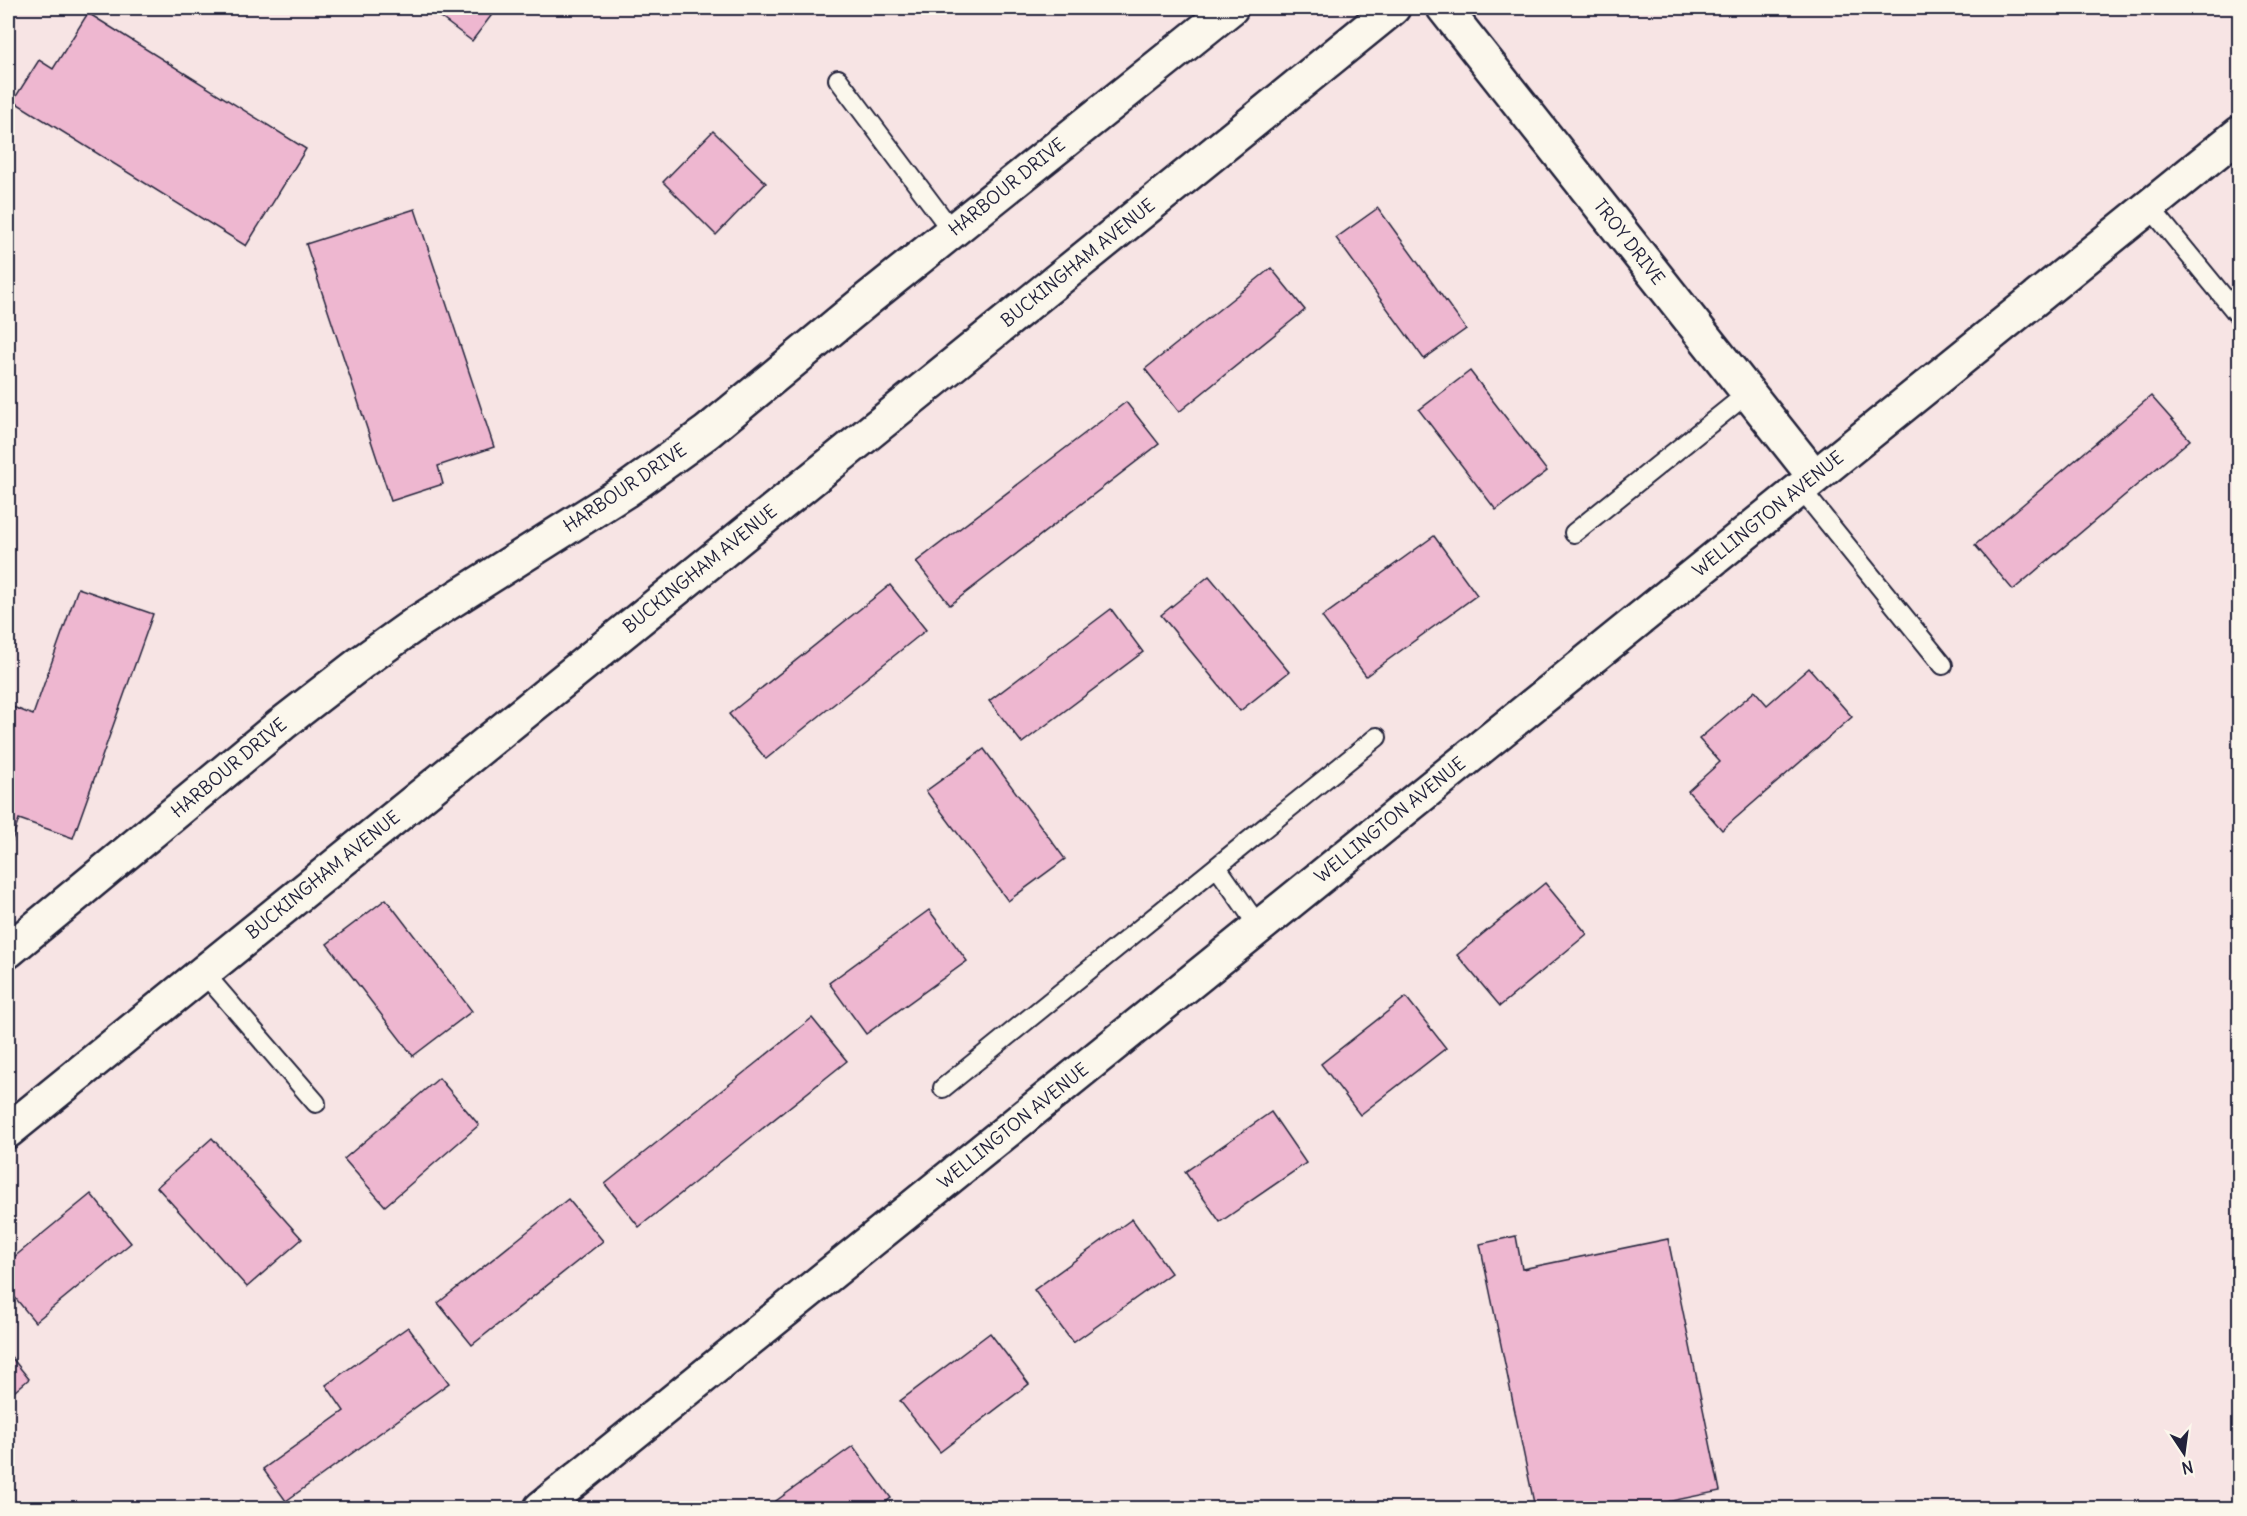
<svg xmlns="http://www.w3.org/2000/svg" width="2247" height="1516" font-family="Delius,sans-serif">
  <style>
    .building { fill: #eeb7d0; stroke: #22223b; stroke-width: 1.5 }
    .lines { fill: none; stroke-linecap: round; stroke-linejoin: round }
    .service-casing { stroke: #22223b; stroke-width: 22 }
    .minor-casing { stroke: #22223b; stroke-width: 38 }
    .tertiary-casing { stroke: #22223b; stroke-width: 38 }
    .service { stroke: #fbf7ec; stroke-width: 18 }
    .minor { stroke: #fbf7ec; stroke-width: 33 }
    .tertiary { stroke: #fbf7ec; stroke-width: 33 }
    .labels { text-anchor: middle; stroke-width: 4.5; stroke-linejoin: round; paint-order: stroke }
    .street-label { font-size: 18px; fill: #22223b; stroke: #fbf7ec }
  </style>
  <rect width="100%" height="100%" fill="#f7e4e4"/>
  <filter id="ink" filterUnits="userSpaceOnUse"><feTurbulence type="fractalNoise" baseFrequency=".0167" numOctaves="2"/><feDisplacementMap in="SourceGraphic" scale="12" xChannelSelector="R" yChannelSelector="G"/><feConvolveMatrix kernelMatrix="1 2 1 2 8 2 1 2 1" color-interpolation-filters="sRGB"/></filter>
  <g filter="url(#ink)">
    <!-- building -->
    <g class="building">
      <polygon points="428,8 497,8 472,41"/>
      <polygon points="88,13 306,149 246,246 13,101 39,60 53,69"/>
      <polygon points="713,131 766,183 716,235 663,182"/>
      <polygon points="1378,208 1466,329 1424,359 1336,238"/>
      <polygon points="415,209 494,447 438,466 443,484 391,501 306,244"/>
      <polygon points="1271,268 1305,310 1179,412 1145,369"/>
      <polygon points="1470,371 1547,471 1496,510 1419,410"/>
      <polygon points="2151,396 2190,440 2013,590 1975,545"/>
      <polygon points="1126,402 1159,444 950,605 916,562"/>
      <polygon points="1434,536 1477,595 1366,676 1322,617"/>
      <polygon points="1209,576 1289,672 1240,711 1161,615"/>
      <polygon points="890,585 926,630 766,759 729,714"/>
      <polygon points="78,588 153,614 73,838 19,819 8,852 8,722 13,707 33,715"/>
      <polygon points="1111,609 1143,652 1022,743 989,701"/>
      <polygon points="1809,668 1852,717 1722,830 1688,791 1720,762 1699,739 1755,691 1767,705"/>
      <polygon points="984,749 1065,859 1008,901 926,791"/>
      <polygon points="1545,883 1587,934 1500,1006 1457,955"/>
      <polygon points="386,899 472,1011 413,1056 327,944"/>
      <polygon points="929,910 967,961 866,1034 829,983"/>
      <polygon points="1406,997 1446,1048 1360,1115 1321,1064"/>
      <polygon points="812,1018 847,1061 639,1227 605,1184"/>
      <polygon points="439,1078 479,1125 385,1206 344,1159"/>
      <polygon points="1271,1112 1306,1163 1220,1222 1185,1172"/>
      <polygon points="212,1138 302,1239 247,1287 157,1187"/>
      <polygon points="91,1194 131,1243 35,1322 8,1289 8,1262"/>
      <polygon points="568,1199 603,1241 472,1345 438,1303"/>
      <polygon points="1132,1219 1171,1273 1073,1343 1034,1290"/>
      <polygon points="1516,1236 1522,1269 1668,1239 1720,1491 1647,1506 1648,1508 1535,1508 1480,1244"/>
      <polygon points="408,1327 449,1383 286,1501 263,1469 344,1411 326,1385"/>
      <polygon points="990,1333 1029,1384 940,1452 900,1401"/>
      <polygon points="8,1353 29,1379 8,1397"/>
      <polygon points="853,1446 891,1498 877,1508 766,1508"/>
      <polygon points="241,1500 246,1508 227,1508"/>
    </g>
    <g class="lines">
      <!-- service casing -->
      <g class="service-casing">
        <g id="service">
          <polyline points="838,79 952,231"/>
          <polyline points="2149,206 2240,317"/>
          <polyline points="1800,488 1943,665"/>
          <polyline points="1574,533 1748,393"/>
          <polyline points="1217,867 1259,927"/>
          <polyline points="203,972 316,1103"/>
          <polyline points="943,1088 1377,737"/>
        </g>
      </g>
      <!-- minor casing -->
      <g class="minor-casing">
        <g id="minor">
          <polyline points="1444,8 1814,476"/>
          <polyline points="8,951 282,724 362,662 418,622 625,491 707,432 869,298 1231,8"/>
          <polyline points="8,1131 1393,8"/>
        </g>
      </g>
      <!-- tertiary casing -->
      <g class="tertiary-casing">
        <polyline id="tertiary" points="541,1508 2240,133"/>
      </g>
      <!-- service -->
      <use href="#service" class="service"/>
      <!-- minor -->
      <use href="#minor" class="minor"/>
      <!-- tertiary -->
      <use href="#tertiary" class="tertiary"/>
    </g>
  </g>
  <g class="labels">
    <!-- street labels -->
    <g class="street-label">
      <text transform="translate(1007 187) rotate(-39)" y="6">HARBOUR DRIVE</text>
      <text transform="translate(1629 242) rotate(52)" y="6">TROY DRIVE</text>
      <text transform="translate(1078 263) rotate(-39)" y="6">BUCKINGHAM AVENUE</text>
      <text transform="translate(625 488) rotate(-34)" y="6">HARBOUR DRIVE</text>
      <text transform="translate(1768 514) rotate(-39)" y="6">WELLINGTON AVENUE</text>
      <text transform="translate(700 569) rotate(-39)" y="6">BUCKINGHAM AVENUE</text>
      <text transform="translate(229 768) rotate(-40)" y="6">HARBOUR DRIVE</text>
      <text transform="translate(1390 820) rotate(-39)" y="6">WELLINGTON AVENUE</text>
      <text transform="translate(323 875) rotate(-39)" y="6">BUCKINGHAM AVENUE</text>
      <text transform="translate(1013 1126) rotate(-39)" y="6">WELLINGTON AVENUE</text>
    </g>
  </g>
  <!-- margin -->
  <rect width="2247" height="1516" fill="none" stroke="#fbf7ec" stroke-width="30"/>
  <rect x="15" y="15" width="2217" height="1486" fill="none" stroke="#22223b" stroke-width="2" filter="url(#ink)"/>
  <!-- north arrow -->
  <g transform="translate(2184 1453) rotate(167)" stroke="#fbf7ec" stroke-width="4.5" paint-order="stroke">
  <path d="M0-4.5L10 22L0 15L-10 22Z" fill="#22223b"/>
  <text y="-9" font-size="16" font-weight="bold" text-anchor="middle" fill="#22223b">N</text>
  </g>
</svg>
